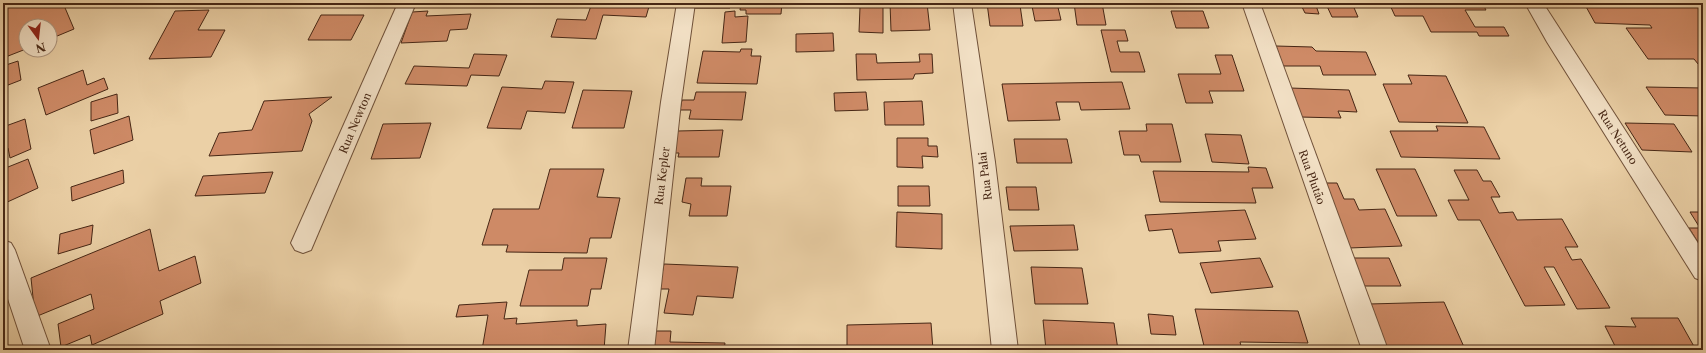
<svg xmlns="http://www.w3.org/2000/svg" width="1706" height="353" font-family="'Libre Caslon Text',serif">
  <style>
    .building { fill: #ce8a66; stroke: #472715 }
    .lines { fill: none; stroke-linecap: round; stroke-linejoin: round }
    .minor-casing { stroke: #705139; stroke-width: 2 }
    .minor { fill: #f2e0c5; fill-rule: evenodd }
    .labels { text-anchor: middle; stroke-width: 4; stroke-linejoin: round; paint-order: stroke }
    .street-label { font-size: 11px; fill: #472715; stroke: #f2e0c5 }
  </style>
  <rect width="100%" height="100%" fill="#ebd0a6"/>
  <filter id="stains"><feTurbulence type="fractalNoise" baseFrequency=".005" numOctaves="4"/><feColorMatrix values="0 0 0 0 .2 0 0 0 0 .09 0 0 0 0 .02 0 0 0 .5 -.17"/></filter>
  <radialGradient id="worn" r=".72"><stop offset=".6" stop-color="#630" stop-opacity="0"/><stop offset="1" stop-color="#630" stop-opacity=".3"/></radialGradient>
  <!-- building -->
  <g class="building">
    <polygon points="3,3 63,3 74,29 50,39 50,26 26,26 26,49 3,58"/>
    <polygon points="104,3 128,3 102,6"/>
    <polygon points="592,3 650,3 646,17 603,15 596,39 551,37 557,19 586,20"/>
    <polygon points="695,3 730,3 730,8 694,8"/>
    <polygon points="741,3 782,3 781,14 746,14 746,10 740,10"/>
    <polygon points="890,3 927,3 930,30 891,31"/>
    <polygon points="987,3 1057,3 1061,20 1035,21 1032,6 1020,5 1023,26 990,26"/>
    <polygon points="1074,3 1102,3 1106,25 1077,25"/>
    <polygon points="1300,3 1315,3 1319,14 1305,13"/>
    <polygon points="1334,3 1352,3 1358,17 1332,17 1326,4"/>
    <polygon points="1389,3 1482,3 1486,10 1465,10 1475,27 1504,27 1509,36 1479,36 1477,32 1431,32 1423,16 1395,16"/>
    <polygon points="1584,3 1699,3 1703,6 1703,70 1694,59 1648,59 1626,28 1652,28 1650,25 1595,23"/>
    <polygon points="860,7 883,7 883,33 859,32"/>
    <polygon points="209,10 198,30 225,30 211,57 149,59 175,11"/>
    <polygon points="428,11 426,16 471,14 467,29 450,30 447,41 401,43 412,12"/>
    <polygon points="735,11 735,17 748,16 746,42 722,43 725,12"/>
    <polygon points="1171,11 1203,11 1209,28 1176,28"/>
    <polygon points="321,15 364,15 351,40 308,40"/>
    <polygon points="1101,30 1125,30 1128,41 1117,41 1120,52 1139,52 1145,72 1111,72"/>
    <polygon points="833,33 834,51 796,52 796,34"/>
    <polygon points="1276,46 1312,47 1316,51 1366,52 1376,75 1323,75 1320,66 1283,66"/>
    <polygon points="741,49 752,49 751,56 761,56 757,84 697,83 703,51 740,52"/>
    <polygon points="474,54 507,55 499,76 471,75 467,86 405,84 414,66 469,68"/>
    <polygon points="856,54 876,54 877,63 920,62 919,54 932,54 933,73 915,74 913,79 857,80"/>
    <polygon points="1215,55 1232,55 1244,91 1209,91 1213,103 1186,103 1178,74 1221,74"/>
    <polygon points="18,61 21,80 3,87 3,66"/>
    <polygon points="83,70 87,85 104,78 108,89 46,115 38,88"/>
    <polygon points="1408,75 1446,76 1468,123 1399,122 1383,84 1412,84"/>
    <polygon points="545,81 574,82 565,113 527,111 521,129 487,128 502,87 542,89"/>
    <polygon points="1122,82 1130,109 1081,110 1079,102 1056,102 1060,120 1008,121 1002,84"/>
    <polygon points="1646,87 1703,88 1703,116 1665,115"/>
    <polygon points="1290,88 1349,90 1357,112 1338,111 1341,118 1300,117"/>
    <polygon points="583,90 632,91 624,128 572,128"/>
    <polygon points="696,92 746,92 742,120 689,119 691,110 680,110 682,100 694,100"/>
    <polygon points="866,92 868,110 835,111 834,93"/>
    <polygon points="117,94 118,113 91,121 91,102"/>
    <polygon points="332,97 309,114 312,121 302,151 209,156 219,133 252,130 264,101"/>
    <polygon points="922,101 924,125 885,125 884,102"/>
    <polygon points="129,116 133,140 94,154 90,130"/>
    <polygon points="25,119 31,149 10,158 8,148 3,150 3,127"/>
    <polygon points="431,123 420,158 371,159 383,124"/>
    <polygon points="1625,123 1674,124 1692,152 1642,150"/>
    <polygon points="1146,124 1172,124 1181,162 1141,162 1139,155 1124,155 1119,131 1147,131"/>
    <polygon points="1436,126 1484,127 1500,159 1401,157 1390,131 1438,131"/>
    <polygon points="723,130 719,157 678,157 679,153 673,153 677,131"/>
    <polygon points="1205,134 1241,135 1249,164 1212,162"/>
    <polygon points="897,138 928,138 928,146 937,146 938,157 922,156 923,168 897,167"/>
    <polygon points="1014,139 1067,139 1072,163 1017,163"/>
    <polygon points="28,159 38,188 3,204 3,169"/>
    <polygon points="1248,167 1266,168 1273,188 1252,188 1256,203 1160,202 1153,171 1249,172"/>
    <polygon points="550,169 604,169 597,197 620,198 611,238 590,238 587,253 506,252 508,245 482,245 493,209 539,209"/>
    <polygon points="1376,169 1415,169 1437,216 1397,216"/>
    <polygon points="123,170 124,183 72,201 71,187"/>
    <polygon points="1454,170 1477,170 1483,181 1491,181 1500,197 1491,197 1499,213 1513,212 1517,220 1562,219 1578,247 1565,247 1572,260 1581,259 1610,308 1577,309 1554,267 1544,267 1565,305 1525,306 1480,220 1458,220 1448,200 1469,200"/>
    <polygon points="273,172 265,193 195,196 203,176"/>
    <polygon points="686,178 702,178 701,186 731,186 727,216 689,216 691,204 682,202"/>
    <polygon points="1321,183 1337,183 1344,199 1354,199 1359,210 1385,209 1402,246 1349,248"/>
    <polygon points="898,186 929,186 930,206 898,206"/>
    <polygon points="1006,187 1036,187 1039,210 1009,210"/>
    <polygon points="1245,210 1256,239 1218,241 1221,251 1179,253 1172,229 1149,231 1145,215"/>
    <polygon points="897,212 942,214 942,249 896,247"/>
    <polygon points="1690,212 1703,212 1703,250 1689,228 1700,228"/>
    <polygon points="93,225 91,244 58,254 60,234"/>
    <polygon points="1074,225 1078,250 1014,251 1010,226"/>
    <polygon points="150,229 159,271 195,256 201,283 160,301 163,314 92,345 90,335 61,347 58,324 94,309 91,294 35,317 31,278"/>
    <polygon points="564,258 607,258 601,289 591,289 588,306 520,306 529,270 562,270"/>
    <polygon points="1260,258 1273,287 1211,293 1200,263"/>
    <polygon points="1350,258 1389,258 1401,286 1361,286"/>
    <polygon points="664,264 738,267 733,298 697,296 693,315 664,313 669,289 659,289"/>
    <polygon points="1031,267 1082,268 1088,304 1035,304"/>
    <polygon points="507,302 504,319 517,318 516,324 577,320 577,326 606,324 604,350 482,350 488,315 456,317 459,305"/>
    <polygon points="1444,302 1464,347 1387,348 1369,304"/>
    <polygon points="1195,309 1298,311 1308,343 1240,342 1242,350 1205,350"/>
    <polygon points="1148,314 1173,316 1176,335 1151,334"/>
    <polygon points="1631,318 1678,318 1696,350 1617,350 1605,326 1636,327"/>
    <polygon points="1043,320 1114,323 1118,350 1046,350"/>
    <polygon points="931,323 933,350 847,350 847,325"/>
    <polygon points="654,331 671,331 670,342 725,343 724,350 650,350"/>
  </g>
  <g class="lines">
    <!-- minor casing -->
    <g class="minor-casing">
      <g id="minor">
        <polygon points="398,3 416,3 311,250 303,253 295,250 291,243"/>
        <polygon points="677,3 695,3 681,102 654,350 628,350 661,102"/>
        <polygon points="953,3 971,3 995,162 1018,350 992,350 973,162"/>
        <polygon points="1242,3 1260,3 1388,350 1362,350"/>
        <polygon points="1525,3 1543,3 1703,251 1703,281 1695,278 1547,42"/>
        <polygon points="3,240 11,243 15,250 51,350 25,350 3,284"/>
      </g>
    </g>
    <!-- minor -->
    <use href="#minor" class="minor"/>
  </g>
  <g class="labels">
    <!-- street labels -->
    <g class="street-label">
      <text transform="translate(355 123) rotate(-67)" y="4">Rua Newton</text>
      <text transform="translate(1618 137) rotate(57)" y="4">Rua Netuno</text>
      <text transform="translate(662 176) rotate(-83)" y="4">Rua Kepler</text>
      <text transform="translate(985 176) rotate(-97)" y="4">Rua Palai</text>
      <text transform="translate(1312 177) rotate(70)" y="4">Rua Plutão</text>
    </g>
  </g>
  <!-- margin -->
  <rect width="1706" height="353" fill="none" stroke="#ebd0a6" stroke-width="16"/>
  <rect x="4" y="4" width="1698" height="345" fill="none" stroke="#472715" stroke-width="2"/>
  <rect x="8" y="8" width="1690" height="337" fill="none" stroke="#472715"/>
  <!-- north arrow -->
  <g transform="translate(38 38) rotate(165)"><circle r="19" fill="#f2e0c5" stroke="#ae967f"/>
  <path d="M0-3L7 15L0 10L-7 15Z" fill="#8f2418"/>
  <text y="-6" font-size="11" font-weight="bold" text-anchor="middle" fill="#472715">N</text>
  </g>
  <rect width="100%" height="100%" filter="url(#stains)"/>
  <rect width="100%" height="100%" fill="url(#worn)"/>
</svg>
